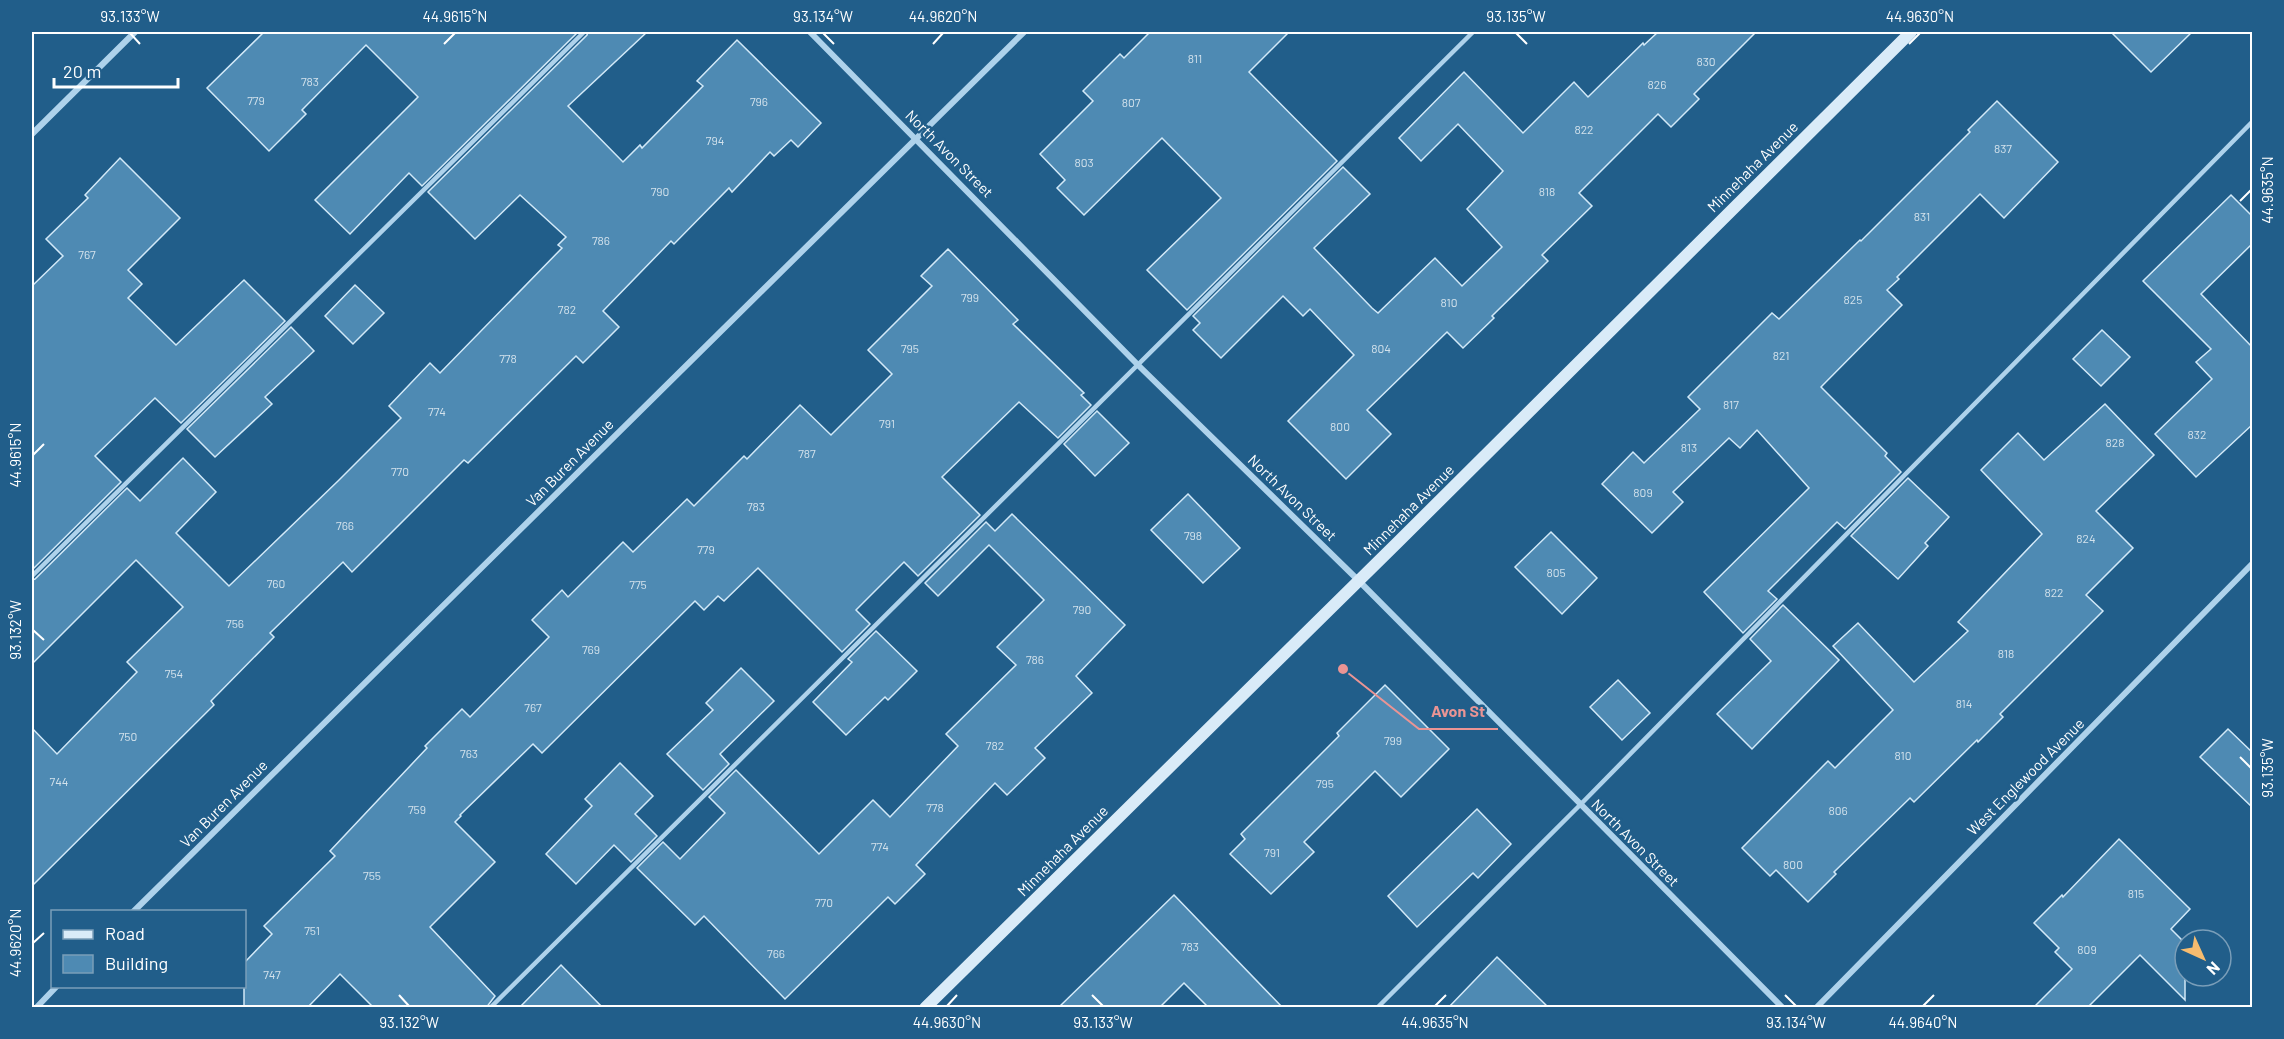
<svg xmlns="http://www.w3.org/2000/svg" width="2284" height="1039" font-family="Barlow,sans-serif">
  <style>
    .building { fill: #4e8ab3; stroke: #d2e9f8; stroke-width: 1.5 }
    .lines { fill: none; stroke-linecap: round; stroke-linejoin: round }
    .lane { stroke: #aed2eb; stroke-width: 4.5 }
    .street { stroke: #aed2eb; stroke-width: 6 }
    .secondary { stroke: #d9ebf8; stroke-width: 12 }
    .ticks { fill: none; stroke: #fff; stroke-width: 2 }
    .labels { text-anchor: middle; stroke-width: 5; stroke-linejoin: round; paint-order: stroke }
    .number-label { font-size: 12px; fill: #d3e2ec }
    .street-label { font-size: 15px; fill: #fff; stroke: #215e8a }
    .leader { fill: none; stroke: #ea9494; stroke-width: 2 }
    .callout-dot { fill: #ea9494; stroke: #215e8a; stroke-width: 2 }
    .callout-label { font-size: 16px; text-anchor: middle; font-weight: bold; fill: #ea9494; stroke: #215e8a; stroke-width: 5; stroke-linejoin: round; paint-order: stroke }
    .neatline { fill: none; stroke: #fff; stroke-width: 2 }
    .ticks-label { font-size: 15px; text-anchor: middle; fill: #fff }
  </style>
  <rect width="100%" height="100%" fill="#215e8a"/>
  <!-- building -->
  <g class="building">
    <polygon points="264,32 578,32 422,186 409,173 350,234 315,200 418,97 366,45 302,110 306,114 269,151 207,88"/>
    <polygon points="588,32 647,32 568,106 623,162 640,145 642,148 703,86 697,81 737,40 821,123 798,147 791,140 774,156 770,152 732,192 729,188 674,244 671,241 603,311 619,327 583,363 576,356 468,463 464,460 352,572 343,562 270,633 274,637 211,701 214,705 32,886 32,728 57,754 137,672 127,662 183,607 136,560 32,664 32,580 35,579 127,488 140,501 183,458 216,492 176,533 229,586 338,481 401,418 389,406 430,363 440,373 562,248 558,245 566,237 520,195 475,239 428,192 587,35"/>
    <polygon points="1150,32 1289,32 1249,72 1337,161 1187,310 1147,270 1221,198 1162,138 1084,215 1057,188 1065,180 1040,154 1093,101 1083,91 1120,54 1124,58"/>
    <polygon points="1658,32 1756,32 1694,94 1699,99 1671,127 1658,114 1579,193 1592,206 1542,255 1548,261 1492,316 1494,318 1463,348 1447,332 1367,410 1391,434 1346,479 1288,421 1354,355 1310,309 1303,316 1283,296 1221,358 1193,330 1200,323 1193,316 1343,167 1370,194 1314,248 1372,308 1378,313 1435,258 1462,286 1502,247 1467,209 1503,171 1458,124 1421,161 1399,138 1464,72 1523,133 1574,82 1588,97 1643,43 1644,45"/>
    <polygon points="2111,32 2192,32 2151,72"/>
    <polygon points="1997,101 2058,162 2004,218 1980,194 1897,277 1899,279 1887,290 1902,305 1821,387 1887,453 1885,456 1901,472 1845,529 1837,522 1768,591 1777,599 1743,633 1704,592 1809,488 1757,430 1740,448 1729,438 1673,492 1683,502 1652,533 1602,484 1633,452 1644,463 1700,409 1688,397 1772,313 1779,319 1860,240 1861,241 1970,132 1968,130"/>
    <polygon points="120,158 180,218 128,270 142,284 128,298 176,345 244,280 285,321 181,423 155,398 95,456 121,482 32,570 32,286 63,256 46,239 88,198 85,195"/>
    <polygon points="2231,195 2253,217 2253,243 2201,294 2253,348 2253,424 2196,477 2155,434 2212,379 2196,362 2211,349 2143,281"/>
    <polygon points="948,249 1018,320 1013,324 1084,393 1081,395 1091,405 1058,438 1019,402 942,477 980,515 918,576 904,562 856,610 870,624 842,652 758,568 724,601 718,596 704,610 695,601 542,753 533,744 460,815 461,816 455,822 495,862 430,927 495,996 486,1008 374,1008 340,974 307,1008 244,1008 244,963 272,934 264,926 335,856 330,851 427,748 425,746 462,709 470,717 549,637 532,620 562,590 568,597 623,542 633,552 687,499 694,506 744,456 747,459 800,405 831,435 892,374 868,350 932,286 921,276"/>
    <polygon points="355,285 384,313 353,344 325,316"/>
    <polygon points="291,327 314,351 265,397 272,404 215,457 187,429"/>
    <polygon points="2102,330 2130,357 2101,386 2073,359"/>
    <polygon points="2105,404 2154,455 2096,511 2133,548 2086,595 2103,611 2000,714 2003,717 1978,742 1977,740 1914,802 1910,798 1834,872 1836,874 1808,902 1776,870 1770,876 1742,848 1828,761 1835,768 1893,710 1833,646 1858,623 1914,682 1968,631 1958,622 2042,534 1981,470 2018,433 2044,460"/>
    <polygon points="1097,411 1129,443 1095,476 1064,444"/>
    <polygon points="1908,478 1949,517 1925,543 1928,546 1898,579 1851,536"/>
    <polygon points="1188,494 1240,548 1203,583 1151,530"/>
    <polygon points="1012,514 1125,625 1076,676 1092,693 1035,748 1045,758 1007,795 995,783 916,865 925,874 895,904 888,897 785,999 704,916 695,925 637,868 663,842 680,859 725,813 709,797 736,770 819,854 873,800 890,817 958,746 946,734 1016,665 997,647 1044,600 989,545 938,596 925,583 986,522 995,531"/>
    <polygon points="1551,532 1597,578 1562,614 1515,567"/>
    <polygon points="1783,605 1839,660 1752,749 1717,714 1771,661 1750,639"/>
    <polygon points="876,631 917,671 888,700 885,697 846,735 813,702 852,662 848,659"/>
    <polygon points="741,668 774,701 720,754 729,764 703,790 667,754 713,710 706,703"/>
    <polygon points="1618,680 1650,713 1622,740 1590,707"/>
    <polygon points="1385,685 1449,749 1401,797 1375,771 1304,842 1314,852 1271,894 1230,854 1245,839 1241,834 1339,736 1337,733"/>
    <polygon points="2228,729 2253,753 2253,808 2200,757"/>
    <polygon points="620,763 653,796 635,814 657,836 631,862 614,845 576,884 546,854 592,806 585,799"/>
    <polygon points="1477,809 1511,844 1478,878 1473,873 1417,927 1388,896"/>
    <polygon points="2119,839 2190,909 2171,929 2185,943 2185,1000 2140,955 2087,1008 2033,1008 2072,969 2055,952 2059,948 2034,923 2062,895 2063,897"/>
    <polygon points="1174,895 1283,1008 1209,1008 1184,983 1159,1008 1058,1008"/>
    <polygon points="1497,957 1549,1008 1448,1008"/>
    <polygon points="561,965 603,1008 519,1008"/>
  </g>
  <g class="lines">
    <!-- lane -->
    <g class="lane">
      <polyline points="32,576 584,32"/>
      <polyline points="490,1008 1473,32"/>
      <polyline points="1377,1008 1580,805 2252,122"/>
    </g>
    <!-- street -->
    <g class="street">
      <polyline points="810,32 1139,366 1359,581 1783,1008"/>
      <polyline points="32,134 135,32"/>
      <polyline points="133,912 1024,32"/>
      <polyline points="36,1008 57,986"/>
      <polyline points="1816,1008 2252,564"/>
    </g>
    <!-- secondary -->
    <polyline class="secondary" points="925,1008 1398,542 1911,32"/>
  </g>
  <!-- ticks -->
  <path class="ticks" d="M130,33l10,11M823,33l11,11M1516,33l11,11M444,44l11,-11M933,44l10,-11M1909,44l11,-11M2240,201l11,-11M33,455l11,-11M33,630l11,10M2240,757l11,11M33,943l11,-10M399,995l10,11M1092,995l11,11M1785,995l11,11M947,1006l10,-11M1435,1006l11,-11M1923,1006l11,-11"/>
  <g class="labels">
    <!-- number labels -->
    <g class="number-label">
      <text x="1195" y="63">811</text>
      <text x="1706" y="66">830</text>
      <text x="310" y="86">783</text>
      <text x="1657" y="89">826</text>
      <text x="256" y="105">779</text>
      <text x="759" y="106">796</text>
      <text x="1131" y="107">807</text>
      <text x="1584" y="134">822</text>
      <text x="715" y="145">794</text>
      <text x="2003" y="153">837</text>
      <text x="1084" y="167">803</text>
      <text x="660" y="196">790</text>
      <text x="1547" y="196">818</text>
      <text x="1922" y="221">831</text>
      <text x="601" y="245">786</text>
      <text x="87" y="259">767</text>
      <text x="970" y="302">799</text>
      <text x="1853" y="304">825</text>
      <text x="1449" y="307">810</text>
      <text x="567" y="314">782</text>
      <text x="910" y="353">795</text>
      <text x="1381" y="353">804</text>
      <text x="1781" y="360">821</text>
      <text x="508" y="363">778</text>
      <text x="1731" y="409">817</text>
      <text x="437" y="416">774</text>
      <text x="887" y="428">791</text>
      <text x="1340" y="431">800</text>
      <text x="2197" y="439">832</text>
      <text x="2115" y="447">828</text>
      <text x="1689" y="452">813</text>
      <text x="807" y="458">787</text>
      <text x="400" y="476">770</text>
      <text x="1643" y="497">809</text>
      <text x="756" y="511">783</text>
      <text x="345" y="530">766</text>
      <text x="1193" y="540">798</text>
      <text x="2086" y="543">824</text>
      <text x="706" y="554">779</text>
      <text x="1556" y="577">805</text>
      <text x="276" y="588">760</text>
      <text x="638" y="589">775</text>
      <text x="2054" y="597">822</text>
      <text x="1082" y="614">790</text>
      <text x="235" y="628">756</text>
      <text x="591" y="654">769</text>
      <text x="2006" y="658">818</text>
      <text x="1035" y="664">786</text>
      <text x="174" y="678">754</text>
      <text x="1964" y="708">814</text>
      <text x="533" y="712">767</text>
      <text x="128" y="741">750</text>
      <text x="1393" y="745">799</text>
      <text x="995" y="750">782</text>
      <text x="469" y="758">763</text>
      <text x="1903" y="760">810</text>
      <text x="59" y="786">744</text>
      <text x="1325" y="788">795</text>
      <text x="935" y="812">778</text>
      <text x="417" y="814">759</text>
      <text x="1838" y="815">806</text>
      <text x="880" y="851">774</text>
      <text x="1272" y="857">791</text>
      <text x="1793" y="869">800</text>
      <text x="372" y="880">755</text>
      <text x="2136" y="898">815</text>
      <text x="824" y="907">770</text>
      <text x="312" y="935">751</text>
      <text x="1190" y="951">783</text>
      <text x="2087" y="954">809</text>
      <text x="776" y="958">766</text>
      <text x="272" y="979">747</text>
    </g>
    <!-- street labels -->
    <g class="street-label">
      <text transform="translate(949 154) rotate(45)" y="5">North Avon Street</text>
      <text transform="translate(1753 167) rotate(-45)" y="5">Minnehaha Avenue</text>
      <text transform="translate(570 463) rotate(-45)" y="5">Van Buren Avenue</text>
      <text transform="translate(1292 498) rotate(44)" y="5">North Avon Street</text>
      <text transform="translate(1409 510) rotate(-45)" y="5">Minnehaha Avenue</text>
      <text transform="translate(2026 777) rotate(-45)" y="5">West Englewood Avenue</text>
      <text transform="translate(224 804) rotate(-45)" y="5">Van Buren Avenue</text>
      <text transform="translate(1635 843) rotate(45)" y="5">North Avon Street</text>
      <text transform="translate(1063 851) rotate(-45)" y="5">Minnehaha Avenue</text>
    </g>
  </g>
  <!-- callouts -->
  <path class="leader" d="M1343 669L1419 729H1498"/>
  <circle class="callout-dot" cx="1343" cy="669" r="6"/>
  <g class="callout-label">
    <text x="1458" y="717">Avon St</text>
  </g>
  <!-- border -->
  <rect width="2284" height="1039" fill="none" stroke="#215e8a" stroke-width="66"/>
  <!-- legend -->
  <rect x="51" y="910" width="195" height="78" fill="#215e8a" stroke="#7a9eb9" stroke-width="1.5"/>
  <rect x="63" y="930" width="30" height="9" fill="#d9ebf8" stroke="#7a9eb9" stroke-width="1.5"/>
  <text x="105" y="940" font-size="18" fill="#ffffff">Road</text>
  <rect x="63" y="955" width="30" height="18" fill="#4e8ab3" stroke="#7a9eb9" stroke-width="1.5"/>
  <text x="105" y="970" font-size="18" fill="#ffffff">Building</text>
  <!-- north arrow -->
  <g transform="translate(2203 958) rotate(135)"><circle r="28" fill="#215e8a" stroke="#7a9eb9" stroke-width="1.5"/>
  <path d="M0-4.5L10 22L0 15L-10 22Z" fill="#f7bc6f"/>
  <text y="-9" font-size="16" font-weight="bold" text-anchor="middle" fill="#ffffff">N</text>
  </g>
  <!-- scale -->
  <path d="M54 78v9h124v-9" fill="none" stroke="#ffffff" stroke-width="3"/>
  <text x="63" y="78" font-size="18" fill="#ffffff" stroke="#215e8a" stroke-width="4.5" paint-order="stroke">20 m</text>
  <rect x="33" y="33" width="2218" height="973" class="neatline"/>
  <g class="ticks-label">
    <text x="130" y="22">93.133°W</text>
    <text x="455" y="22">44.9615°N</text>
    <text x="823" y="22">93.134°W</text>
    <text x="943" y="22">44.9620°N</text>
    <text x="1516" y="22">93.135°W</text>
    <text x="1920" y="22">44.9630°N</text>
    <text transform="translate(2268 190) rotate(-90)" y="5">44.9635°N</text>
    <text transform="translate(16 455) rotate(-90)" y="5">44.9615°N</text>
    <text transform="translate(16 630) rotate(-90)" y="5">93.132°W</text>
    <text transform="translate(2268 768) rotate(-90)" y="5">93.135°W</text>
    <text transform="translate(16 943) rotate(-90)" y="5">44.9620°N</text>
    <text x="409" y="1028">93.132°W</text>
    <text x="947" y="1028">44.9630°N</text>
    <text x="1103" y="1028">93.133°W</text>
    <text x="1435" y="1028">44.9635°N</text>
    <text x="1796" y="1028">93.134°W</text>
    <text x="1923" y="1028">44.9640°N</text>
  </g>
</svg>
